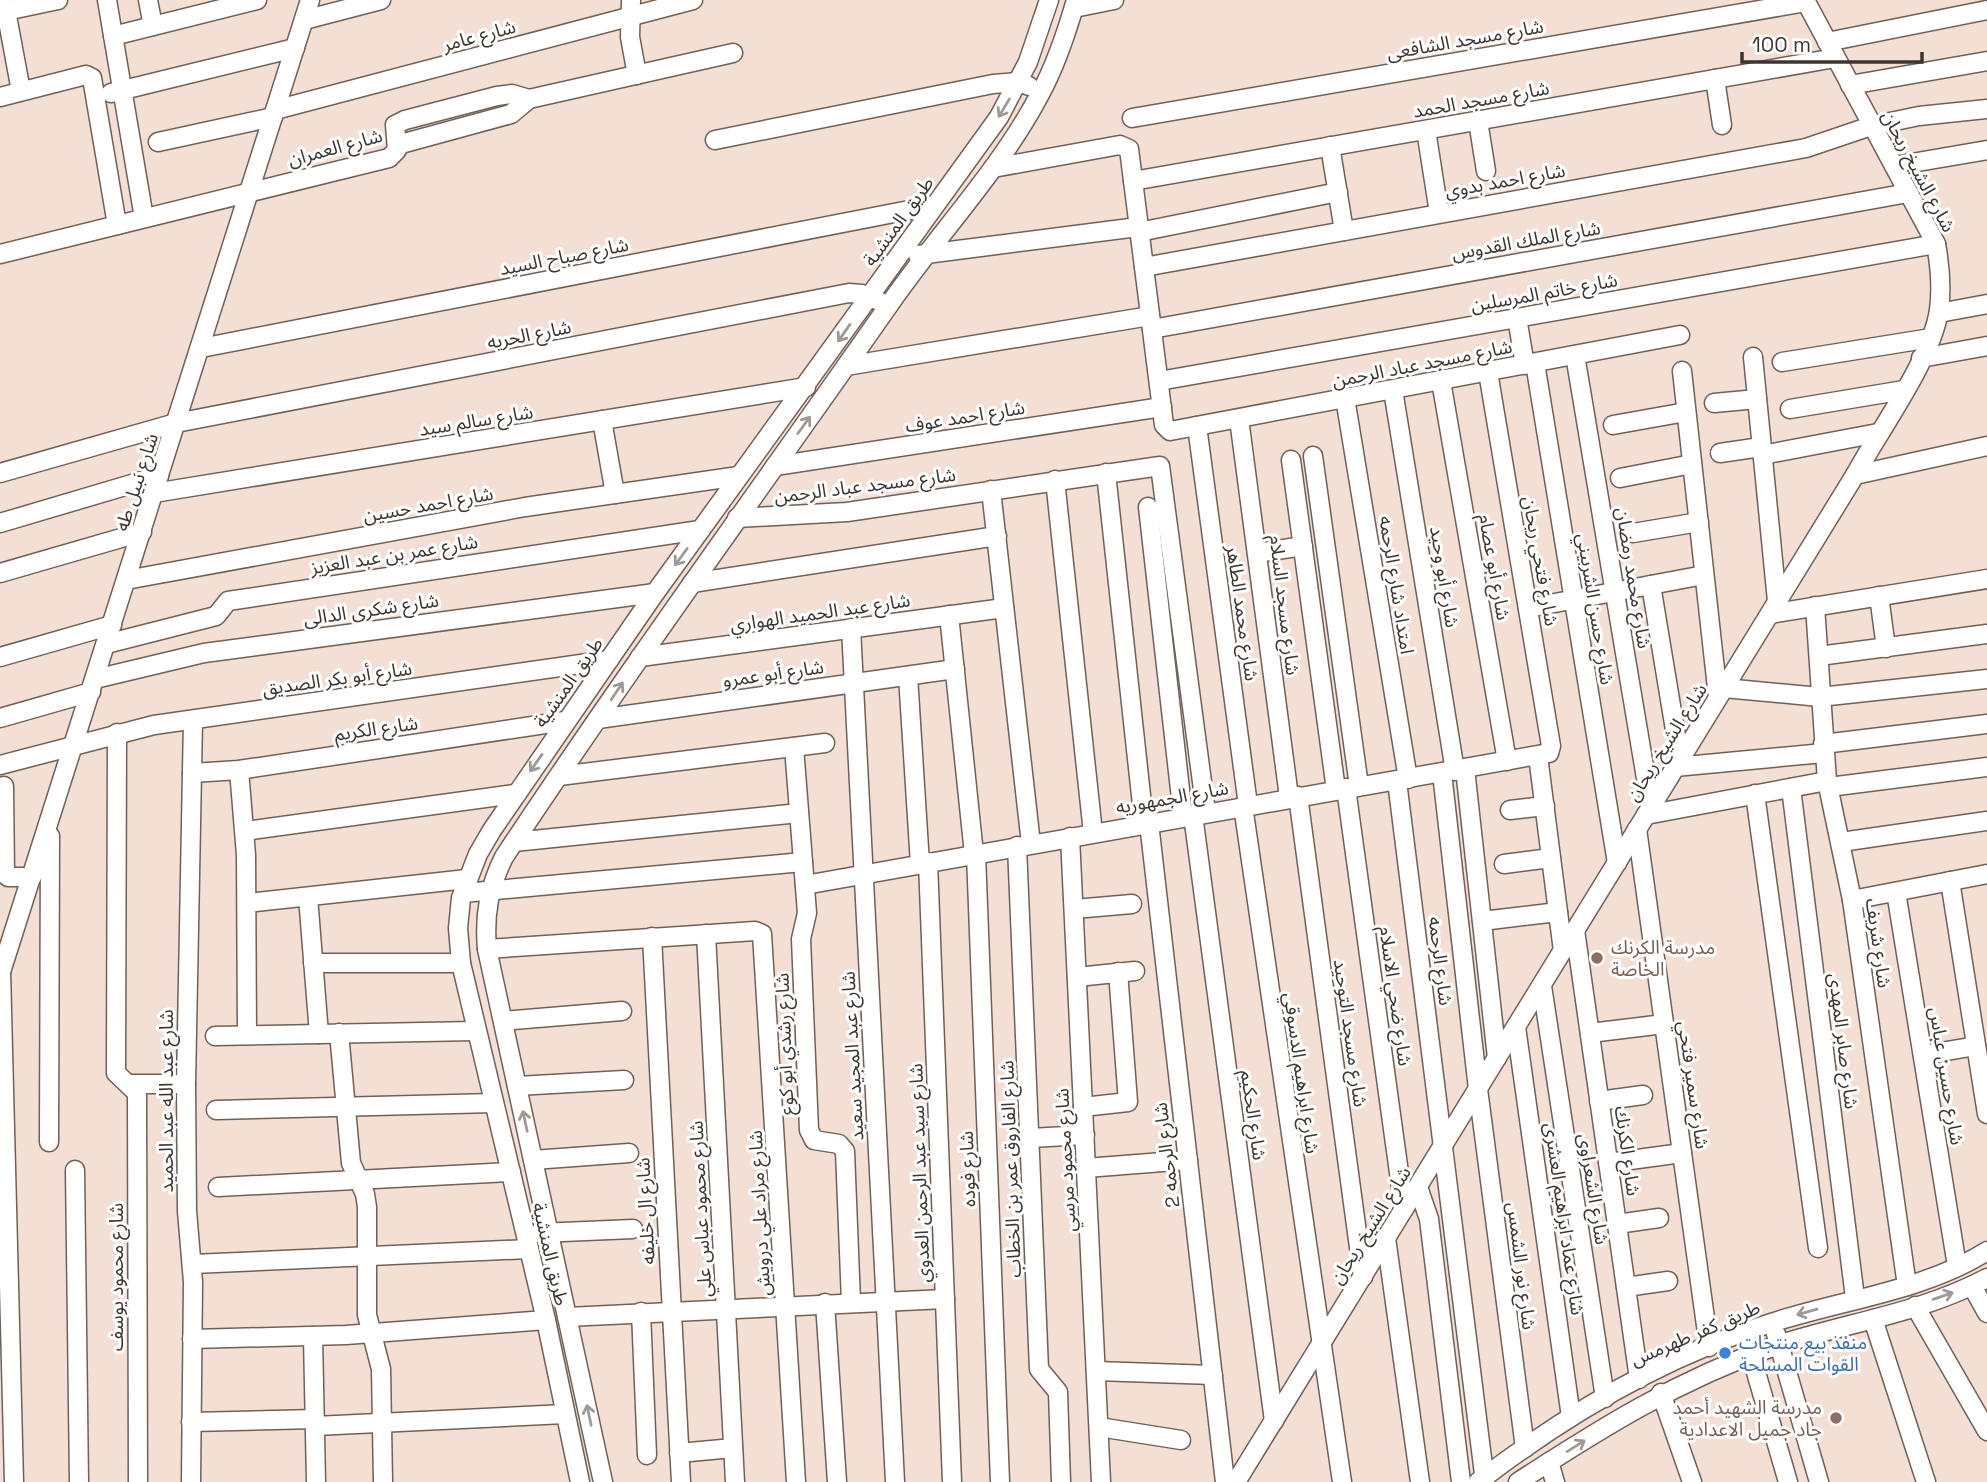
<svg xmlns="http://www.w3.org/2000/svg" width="1987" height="1482" font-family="'Space Grotesk','Noto Sans Arabic',sans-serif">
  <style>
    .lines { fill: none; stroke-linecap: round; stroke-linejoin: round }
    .minor-casing { stroke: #716056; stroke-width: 21 }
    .minor { stroke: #fff; stroke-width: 18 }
    .oneway { stroke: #9e9a98 }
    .education-dot { fill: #8d6e63; stroke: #fff; stroke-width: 2.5 }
    .shop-dot { fill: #3f7fe0; stroke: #fff; stroke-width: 2.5 }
    .labels { text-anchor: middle; stroke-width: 6; stroke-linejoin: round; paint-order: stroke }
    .street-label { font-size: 19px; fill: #3d3530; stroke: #fff }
    .education-label { font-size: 19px; fill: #785e54; stroke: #fff; text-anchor: start }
    .shop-label { font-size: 19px; fill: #366cbe; stroke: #fff; text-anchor: start }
  </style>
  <rect width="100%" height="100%" fill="#f3dfd3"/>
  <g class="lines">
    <!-- minor casing -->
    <g class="minor-casing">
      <g id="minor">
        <polyline points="4,0 21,91"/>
        <polyline points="107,0 144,218"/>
        <polyline points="148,0 153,26"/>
        <polyline points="631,0 630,37 637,75"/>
        <polyline points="1074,8 1114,0"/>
        <polyline points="6,11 58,0"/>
        <polyline points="304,20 381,0"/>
        <polyline points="113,36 257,0"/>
        <polyline points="1827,42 1987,10"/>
        <polyline points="1715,79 1722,125"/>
        <polyline points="1850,85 1987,61"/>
        <polyline points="111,93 295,48"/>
        <polyline points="0,97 86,75 92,78 117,225"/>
        <polyline points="275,110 693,0"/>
        <polyline points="1132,118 1806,2"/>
        <polyline points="1478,121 1486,171"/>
        <polyline points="1426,130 1439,213"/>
        <polyline points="715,140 993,84 1019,82 1029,86"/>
        <polyline points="158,142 273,117"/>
        <polyline points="397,145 511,114 529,99"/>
        <polyline points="1330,146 1344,231"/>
        <polyline points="1894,166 1987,150"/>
        <polyline points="993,168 1120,145 1129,149 1164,425 1170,431 1680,335"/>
        <polyline points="1133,181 1835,58"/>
        <polyline points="1139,232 1338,192"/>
        <polyline points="0,254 389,158 397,150 395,125 405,120 497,96 512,94 529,99 733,53"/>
        <polyline points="918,255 1138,227"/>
        <polyline points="1144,267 1806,148 1871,126 1919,116 1987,109"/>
        <polyline points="1939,313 1987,304"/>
        <polyline points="1517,318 1525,365"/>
        <polyline points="1152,329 1908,193"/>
        <polyline points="201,348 935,205"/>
        <polyline points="1575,355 1651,808"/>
        <polyline points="1753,357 1777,601"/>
        <polyline points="1921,358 1987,346"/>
        <polyline points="1782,362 1931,338"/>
        <polyline points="1535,363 1617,863"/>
        <polyline points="846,366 1150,316"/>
        <polyline points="1682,371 1718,697"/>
        <polyline points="1159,381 1936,244"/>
        <polyline points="1441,381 1507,761"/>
        <polyline points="1393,390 1455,771"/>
        <polyline points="1345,398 1408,779"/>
        <polyline points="1714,403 1757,399"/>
        <polyline points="1790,409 1904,390"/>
        <polyline points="1239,419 1289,797"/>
        <polyline points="602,420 615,494"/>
        <polyline points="1613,425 1686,412"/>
        <polyline points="1197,426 1248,805"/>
        <polyline points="1720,453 1761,447"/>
        <polyline points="1762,455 1878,433"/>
        <polyline points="1313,456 1359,786"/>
        <polyline points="1291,460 1336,790"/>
        <polyline points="775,466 1162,407"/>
        <polyline points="0,473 176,423 849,293 862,294 879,301"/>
        <polyline points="1106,473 1144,823"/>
        <polyline points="1855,475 1987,446"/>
        <polyline points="1620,478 1692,464"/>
        <polyline points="1055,480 1093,833"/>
        <polyline points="991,490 1031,844"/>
        <polyline points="154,493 806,387"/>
        <polyline points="1148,507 1183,816"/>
        <polyline points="737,518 847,512 1160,466 1206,812"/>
        <polyline points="0,523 159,476"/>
        <polyline points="1633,533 1699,522"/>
        <polyline points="1257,553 1303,546"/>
        <polyline points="0,573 142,532"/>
        <polyline points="126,580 525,507 739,476"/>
        <polyline points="692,583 997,536"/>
        <polyline points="1651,585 1680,760"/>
        <polyline points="1879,596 1886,648"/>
        <polyline points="1815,606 1827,781 1852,900 1907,1286"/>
        <polyline points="1528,608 1704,575"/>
        <polyline points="1770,614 1987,579"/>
        <polyline points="949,615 974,854"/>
        <polyline points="851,628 895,1482"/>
        <polyline points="106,644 216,616 228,601 700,530"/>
        <polyline points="1819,656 1987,634"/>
        <polyline points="0,657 112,625"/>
        <polyline points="640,657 1004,608"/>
        <polyline points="908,676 920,864"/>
        <polyline points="95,679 204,653 655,593"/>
        <polyline points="1724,688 1820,697 1987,679"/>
        <polyline points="0,718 91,692"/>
        <polyline points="598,719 955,669"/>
        <polyline points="117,733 116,1073 137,1093 138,1482"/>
        <polyline points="1823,744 1987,724"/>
        <polyline points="794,747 807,913 801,939 809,1130 814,1140 839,1144 845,1151 851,1302"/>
        <polyline points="1538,756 1563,951"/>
        <polyline points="0,765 154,725 609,660"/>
        <polyline points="1675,767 1824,753"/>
        <polyline points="1465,769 1497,1058"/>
        <polyline points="239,770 246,855 247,1035"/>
        <polyline points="192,773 239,770 565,721"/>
        <polyline points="1442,773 1478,1089 1525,1448"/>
        <polyline points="559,776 825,743"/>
        <polyline points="1397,781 1485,1482"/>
        <polyline points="4,786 5,874 8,877 32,877"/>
        <polyline points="1829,787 1987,767"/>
        <polyline points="1346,788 1404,1209"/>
        <polyline points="1791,788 1855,1298"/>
        <polyline points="1755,794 1818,1248"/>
        <polyline points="1298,796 1363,1277"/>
        <polyline points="1243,806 1342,1482"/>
        <polyline points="1510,810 1545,806"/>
        <polyline points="1193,815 1274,1421"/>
        <polyline points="1646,815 1827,781"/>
        <polyline points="1149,823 1225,1482"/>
        <polyline points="1637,829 1709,1347"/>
        <polyline points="245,831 514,794"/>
        <polyline points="1070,837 1101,1482"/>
        <polyline points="514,842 799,813"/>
        <polyline points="1841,842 1987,821"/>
        <polyline points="1017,846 1039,1369 1058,1392 1061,1482"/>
        <polyline points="976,854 1000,1482"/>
        <polyline points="928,862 952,1482"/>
        <polyline points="1504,864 1551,858"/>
        <polyline points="1950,881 1987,1114"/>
        <polyline points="805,885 1549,753 1551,746 1488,372"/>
        <polyline points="1896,892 1957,1266"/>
        <polyline points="463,893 803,862"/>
        <polyline points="308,897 319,1034"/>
        <polyline points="1852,900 1987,874"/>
        <polyline points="247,903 467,879"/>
        <polyline points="1074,909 1132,904"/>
        <polyline points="1482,921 1558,912"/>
        <polyline points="1575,930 1639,1379"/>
        <polyline points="706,934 735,1482"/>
        <polyline points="652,937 681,1482"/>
        <polyline points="487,949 755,931 762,934 796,1482"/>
        <polyline points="313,963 461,963"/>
        <polyline points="1,971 14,1482"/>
        <polyline points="0,975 310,0"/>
        <polyline points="1077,977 1135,971"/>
        <polyline points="1542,986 1605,1398"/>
        <polyline points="503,1021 622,1011"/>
        <polyline points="1516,1027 1571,1417"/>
        <polyline points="339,1033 351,1163 365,1194 367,1207 367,1315 381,1369 383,1482"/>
        <polyline points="1590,1033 1664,1024"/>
        <polyline points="215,1036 475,1031"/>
        <polyline points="1923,1055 1976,1046"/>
        <polyline points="130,1084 186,1084"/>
        <polyline points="517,1086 624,1080"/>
        <polyline points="1599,1101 1643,1095"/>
        <polyline points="1083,1107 1128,1102 1118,972"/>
        <polyline points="216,1110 494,1103"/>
        <polyline points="1030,1138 1085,1135"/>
        <polyline points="49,1142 50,836"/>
        <polyline points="533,1160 629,1153"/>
        <polyline points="1608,1163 1682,1153"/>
        <polyline points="1086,1168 1188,1160"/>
        <polyline points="75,1170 79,1482"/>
        <polyline points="218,1187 511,1172"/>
        <polyline points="1418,1187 1429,1219 1461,1482"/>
        <polyline points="1617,1224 1659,1218"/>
        <polyline points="539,1233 633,1229"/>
        <polyline points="1386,1238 1420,1482"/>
        <polyline points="193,1264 529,1249"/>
        <polyline points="1972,1286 1987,1313"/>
        <polyline points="1626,1287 1668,1281"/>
        <polyline points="825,1303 837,1482"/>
        <polyline points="1915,1306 1987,1431"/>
        <polyline points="641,1312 647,1455"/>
        <polyline points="567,1317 945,1299"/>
        <polyline points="1873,1319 1926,1482"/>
        <polyline points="1776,1334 1819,1482"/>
        <polyline points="313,1336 316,1482"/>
        <polyline points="192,1339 346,1335 546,1320"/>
        <polyline points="1748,1345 1788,1482"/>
        <polyline points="1096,1371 1213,1375"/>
        <polyline points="1661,1393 1692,1482"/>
        <polyline points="191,1422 315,1419"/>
        <polyline points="315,1426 565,1414"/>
        <polyline points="1099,1427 1181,1440"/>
        <polyline points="679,1453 733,1448"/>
        <polyline points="1549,1462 1555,1482"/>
        <polyline points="191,1482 193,1282 187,1211 186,1084 193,720"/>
        <polyline points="580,1482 546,1320 461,963 458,928 461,898 478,854 492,830 655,593 999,117 1028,62 1049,0"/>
        <path d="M603,1482l-116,-533c-3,-34 2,-62 17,-92 124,-187 256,-368 385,-552 49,-71 111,-135 151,-211 16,-29 27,-63 36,-94"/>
        <path d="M1236,1482l619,-1007c25,-46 77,-116 84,-165 3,-23 1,-44 -3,-66l-131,-244"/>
        <path d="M1478,1482c87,-67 187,-126 293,-159 70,-23 153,-32 216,-72"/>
        <path d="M1518,1482c85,-55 160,-102 257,-136 70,-23 147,-33 212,-68"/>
      </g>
    </g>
    <!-- minor -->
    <use href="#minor" class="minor"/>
  </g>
  <!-- one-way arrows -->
  <defs><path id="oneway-shaft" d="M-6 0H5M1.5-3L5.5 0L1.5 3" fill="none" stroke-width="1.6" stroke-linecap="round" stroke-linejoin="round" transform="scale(1.75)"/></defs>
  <g class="oneway">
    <use href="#oneway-shaft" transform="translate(1004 108) rotate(121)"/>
    <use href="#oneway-shaft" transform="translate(844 333) rotate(125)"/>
    <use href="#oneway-shaft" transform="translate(804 425) rotate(-54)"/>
    <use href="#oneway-shaft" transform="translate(681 557) rotate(126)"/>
    <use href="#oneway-shaft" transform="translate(617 691) rotate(-56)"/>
    <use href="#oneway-shaft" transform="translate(536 763) rotate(125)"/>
    <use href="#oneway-shaft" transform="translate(525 1121) rotate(-102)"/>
    <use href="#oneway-shaft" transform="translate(1943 1296) rotate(-19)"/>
    <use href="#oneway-shaft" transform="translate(1807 1312) rotate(164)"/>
    <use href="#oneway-shaft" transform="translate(589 1415) rotate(-102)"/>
    <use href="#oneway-shaft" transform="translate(1576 1446) rotate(-32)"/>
  </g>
  <!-- markers -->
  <g class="education-dot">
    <circle cx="1597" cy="958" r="7"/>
    <circle cx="1836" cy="1418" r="7"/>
  </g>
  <circle class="shop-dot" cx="1725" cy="1353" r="7"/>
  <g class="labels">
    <!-- street labels -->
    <g class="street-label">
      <text transform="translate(479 35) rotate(-15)" y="7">شارع عامر</text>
      <text transform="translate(1465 39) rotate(-10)" y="7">شارع مسجد الشافعى</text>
      <text transform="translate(1481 99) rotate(-10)" y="7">شارع مسجد الحمد</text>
      <text transform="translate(335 147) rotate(-15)" y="7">شارع العمران</text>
      <text transform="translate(1919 171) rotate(62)" y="7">شارع الشيخ ريحان</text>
      <text transform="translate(1505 180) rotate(-10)" y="7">شارع احمد بدوي</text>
      <text transform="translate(898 221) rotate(-54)" y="7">طريق المنشية</text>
      <text transform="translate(1526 240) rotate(-10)" y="7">شارع الملك القدوس</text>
      <text transform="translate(564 256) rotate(-11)" y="7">شارع صباح السيد</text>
      <text transform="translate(1544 292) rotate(-10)" y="7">شارع خاتم المرسلين</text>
      <text transform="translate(529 334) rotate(-11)" y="7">شارع الحريه</text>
      <text transform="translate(1422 363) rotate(-11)" y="7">شارع مسجد عباد الرحمن</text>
      <text transform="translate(965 416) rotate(-9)" y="7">شارع احمد عوف</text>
      <text transform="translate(476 420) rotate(-9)" y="7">شارع سالم سيد</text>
      <text transform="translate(136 482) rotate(-72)" y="7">شارع نبيل طه</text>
      <text transform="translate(865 485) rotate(-7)" y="7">شارع مسجد عباد الرحمن</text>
      <text transform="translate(428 504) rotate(-10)" y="7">شارع احمد حسين</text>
      <text transform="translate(394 554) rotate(-9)" y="7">شارع عمر بن عبد العزيز</text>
      <text transform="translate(1541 561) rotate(80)" y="7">شارع فتحي ريحان</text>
      <text transform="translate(1495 567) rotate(80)" y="7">شارع أبو عصام</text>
      <text transform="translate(1445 577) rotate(81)" y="7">شارع أبو وحيد</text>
      <text transform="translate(1634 578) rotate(81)" y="7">شارع محمد رمضان</text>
      <text transform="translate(1397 585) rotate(81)" y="7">امتداد شارع الرحمه</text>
      <text transform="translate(1285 605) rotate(83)" y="7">شارع مسجد السلام</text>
      <text transform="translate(371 609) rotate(-8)" y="7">شارع شكرى الدالى</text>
      <text transform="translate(1596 609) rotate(81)" y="7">شارع حسن الشربيني</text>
      <text transform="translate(820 612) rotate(-8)" y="7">شارع عبد الحميد الهواري</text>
      <text transform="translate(1243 613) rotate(82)" y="7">شارع محمد الطاهر</text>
      <text transform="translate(773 673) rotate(-8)" y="7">شارع أبو عمرو</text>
      <text transform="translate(337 678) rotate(-8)" y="7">شارع أبو بكر الصديق</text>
      <text transform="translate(568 682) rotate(-55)" y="7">طريق المنشية</text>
      <text transform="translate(376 728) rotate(-8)" y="7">شارع الكريم</text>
      <text transform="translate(1666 742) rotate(-58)" y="7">شارع الشيخ ريحان</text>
      <text transform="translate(1172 797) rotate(-10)" y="7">شارع الجمهوريه</text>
      <text transform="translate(1879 943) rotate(82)" y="7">شارع شريف</text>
      <text transform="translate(1441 961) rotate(83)" y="7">شارع الرحمه</text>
      <text transform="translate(1396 996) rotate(82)" y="7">شارع ضحي الاسلام</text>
      <text transform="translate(1351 1033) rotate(82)" y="7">شارع مسجد التوحيد</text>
      <text transform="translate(1844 1041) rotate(83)" y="7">شارع صابر المهدى</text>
      <text transform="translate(784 1044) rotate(-92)" y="7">شارع رشدي أبو كوع</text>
      <text transform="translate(852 1056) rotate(-93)" y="7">شارع عبد المجيد سعيد</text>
      <text transform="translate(1302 1073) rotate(82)" y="7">شارع ابراهيم الدسوقي</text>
      <text transform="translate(1947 1076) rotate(81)" y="7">شارع حسين عباس</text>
      <text transform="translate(1694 1085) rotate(82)" y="7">شارع سمير فتحي</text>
      <text transform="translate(166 1101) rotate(-90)" y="7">شارع عبد الله عبد الحميد</text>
      <text transform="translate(1254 1115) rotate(82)" y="7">شارع الحكيم</text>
      <text transform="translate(1628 1151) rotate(82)" y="7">شارع الكرنك</text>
      <text transform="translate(1166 1155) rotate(-97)" y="7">شارع الرحمه 2</text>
      <text transform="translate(1065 1160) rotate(-93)" y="7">شارع محمود مرسي</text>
      <text transform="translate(967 1169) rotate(-92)" y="7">شارع فوده</text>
      <text transform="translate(1010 1169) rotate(-92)" y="7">شارع الفاروق عمر بن الخطاب</text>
      <text transform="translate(919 1173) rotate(-92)" y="7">شارع سيد عبد الرحمن العدوي</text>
      <text transform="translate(1594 1189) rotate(81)" y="7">شارع الشعراوى</text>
      <text transform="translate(700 1209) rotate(-93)" y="7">شارع محمود عباس علي</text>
      <text transform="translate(645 1211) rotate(-93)" y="7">شارع ال خليفه</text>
      <text transform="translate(759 1213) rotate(-93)" y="7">شارع مراد علي درويش</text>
      <text transform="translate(1565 1219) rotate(82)" y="7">شارع عماد ابراهيم العشرى</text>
      <text transform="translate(1370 1225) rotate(-58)" y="7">شارع الشيخ ريحان</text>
      <text transform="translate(551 1254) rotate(77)" y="7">طريق المنشية</text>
      <text transform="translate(1522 1266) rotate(83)" y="7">شارع نور الشمس</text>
      <text transform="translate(116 1277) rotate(-90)" y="7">شارع محمود يوسف</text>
      <text transform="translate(1695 1333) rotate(-23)" y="7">طريق كفر طهرمس</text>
    </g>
    <!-- education labels -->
    <g class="education-label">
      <text x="1611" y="954">مدرسة الكرنك<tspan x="1611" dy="22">الخاصة</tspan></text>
      <text x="1822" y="1414" text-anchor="end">مدرسة الشهيد أحمد<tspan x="1822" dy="22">جاد جميل الاعدادية</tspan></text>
    </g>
    <!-- shop labels -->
    <g class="shop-label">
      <text x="1739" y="1349">منفذ بيع منتجات<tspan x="1739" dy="22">القوات المسلحة</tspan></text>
    </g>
  </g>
  <!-- scale -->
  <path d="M1742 52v10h180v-10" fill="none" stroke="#3d3530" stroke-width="3.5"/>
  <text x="1752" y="52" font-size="21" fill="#3d3530" stroke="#ffffff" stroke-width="5" paint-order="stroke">100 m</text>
</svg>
